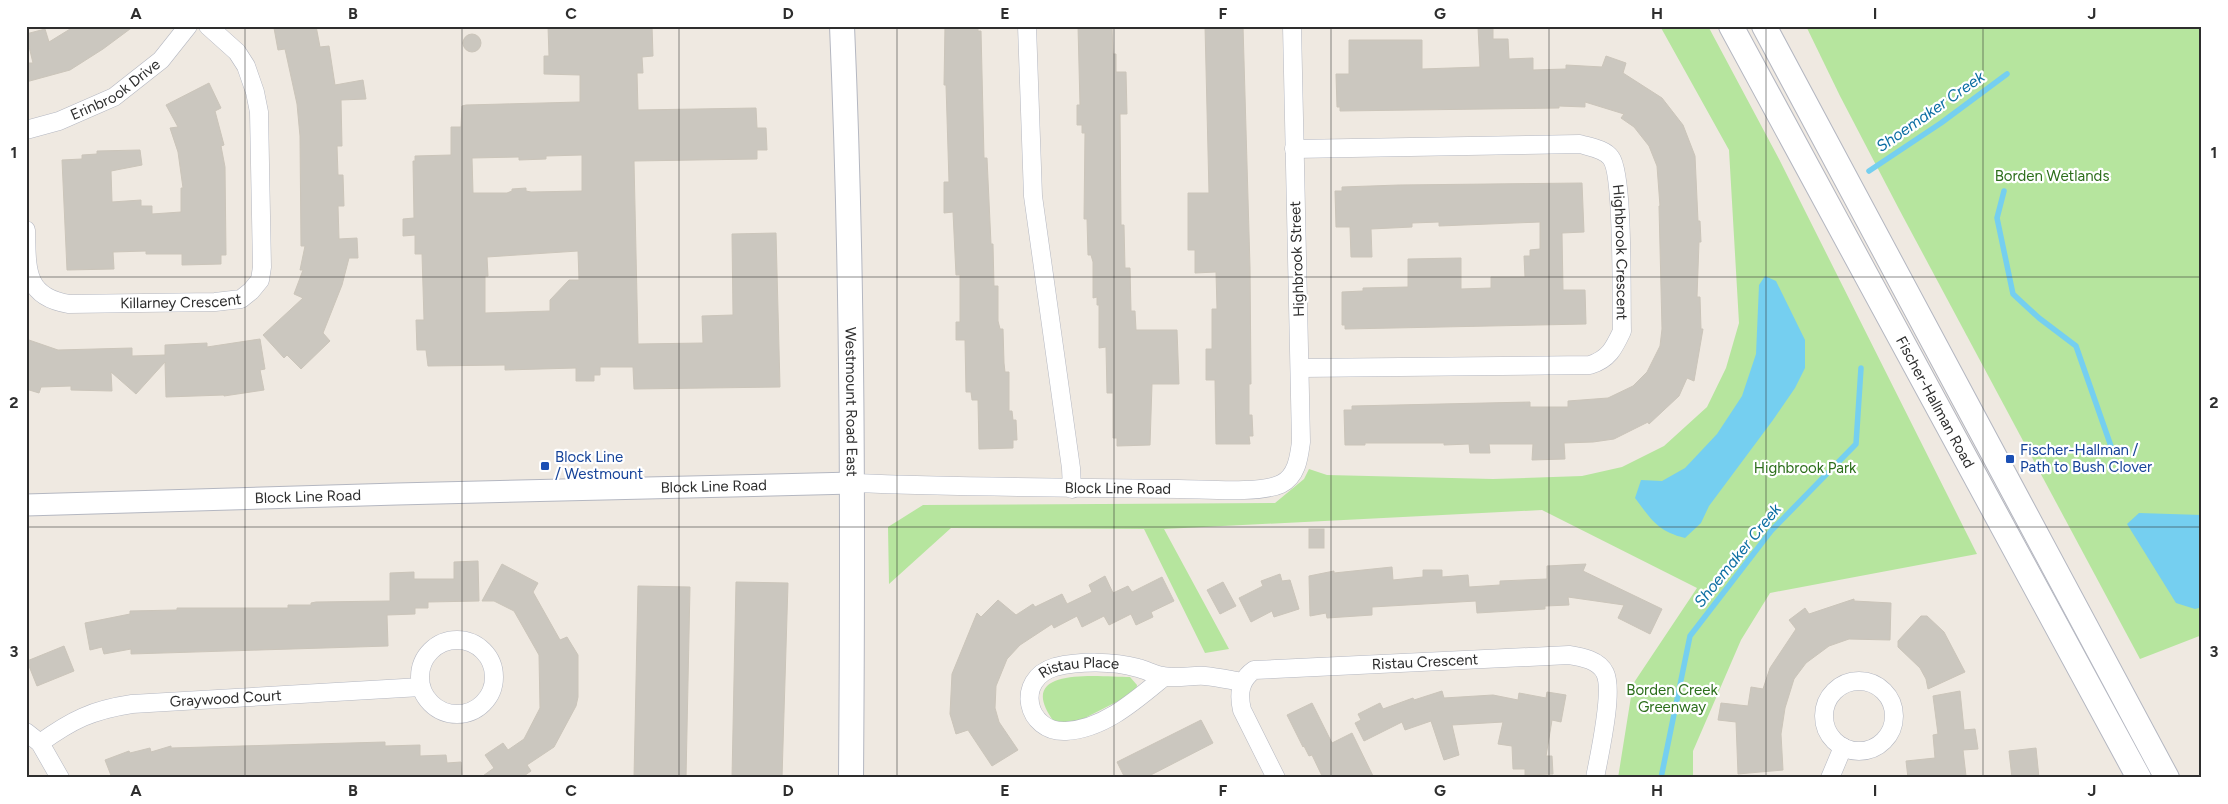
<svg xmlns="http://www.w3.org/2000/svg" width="2228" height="804" font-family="Figtree,sans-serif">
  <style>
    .green { fill: #b6e59e }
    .water { fill: #75cff0 }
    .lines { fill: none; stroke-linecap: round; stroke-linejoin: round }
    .stream { stroke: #75cff0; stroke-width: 5.5 }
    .building { fill: #cbc7bf; stroke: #cbc5ba; fill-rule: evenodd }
    .minor-casing { stroke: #b4b7c1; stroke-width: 19 }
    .tertiary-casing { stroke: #b4b7c1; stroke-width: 23 }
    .secondary-casing { stroke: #b4b7c1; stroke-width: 26 }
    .minor { stroke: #fff; stroke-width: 18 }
    .tertiary { stroke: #fff; stroke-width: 21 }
    .secondary { stroke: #fff; stroke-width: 24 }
    .grid { fill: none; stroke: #2e2e2e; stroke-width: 1; stroke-opacity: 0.55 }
    .transit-dot { fill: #1a4fb4; stroke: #fff; stroke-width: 2 }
    .labels { text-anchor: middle; stroke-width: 4.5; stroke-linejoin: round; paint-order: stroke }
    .street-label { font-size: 15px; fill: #2e2e2e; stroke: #fff }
    .park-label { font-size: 15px; fill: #2c6e1b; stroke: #fff }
    .transit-label { font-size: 15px; fill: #164399; stroke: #fff; text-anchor: start }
    .water-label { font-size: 16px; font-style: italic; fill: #0d6fa3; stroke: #fff }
    .neatline { fill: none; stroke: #2e2e2e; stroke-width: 2 }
    .grid-label { font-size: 16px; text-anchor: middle; font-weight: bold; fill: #2e2e2e }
  </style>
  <rect width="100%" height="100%" fill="#efe9e1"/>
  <!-- green -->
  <g class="green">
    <polygon points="1660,26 1708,26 1779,159 1977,554 1770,593 1741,640 1693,751 1693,778 1618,778 1633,684 1697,588 1542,510 1164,529 1229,649 1205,653 1144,529 951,528 889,584 888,527 923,505 1275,503 1304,479 1309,469 1327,475 1493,479 1582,476 1622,467 1664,446 1707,407 1726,368 1739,323 1729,150"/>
    <polygon points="1806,26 2202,26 2202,635 2140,659 1900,211 1840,96"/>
    <path d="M1130,677l7,8 -1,7 -63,32 -18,-1c-44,-58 43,-46 75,-46z"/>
  </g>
  <!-- water -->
  <g class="water">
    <path d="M1765,276l11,5 29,59v28l-10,20 -22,32 -64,86 -8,17 -16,15c-28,-7 -34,-19 -50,-40l6,-18 21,1 23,-13 32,-34 25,-38 14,-42 3,-69z"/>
    <polygon points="2139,513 2202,515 2202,607 2195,609 2176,603 2127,524"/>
  </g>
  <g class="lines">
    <!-- stream -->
    <g class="stream">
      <polyline points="1869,171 1941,123 2007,74"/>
      <polyline points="2004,191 1997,218 2013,294 2039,318 2076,346 2113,452"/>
      <polyline points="1661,778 1690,636 1771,531 1856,444 1861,368"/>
    </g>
  </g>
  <!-- building -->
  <g class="building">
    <polygon points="75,26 134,26 103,49 70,70 26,82 26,63 33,63 26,34 45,29 49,42"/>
    <polygon points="284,26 316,26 320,47 329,46 335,85 363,80 366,99 341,100 342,146 337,146 338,175 343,175 344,206 338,206 339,239 357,238 358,258 349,258 342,285 323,333 330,341 301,369 287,355 284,358 263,335 303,298 294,294 303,270 300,270 305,246 301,246 300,136 297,104 285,49 278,50 274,28"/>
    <path d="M548,26h104l1,30 -11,1 1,16h-6l1,37 118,-2 1,20h9l1,22h-10v9l-123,2 4,183 65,-1 -1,-27 31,-1 -1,-81 44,-1 4,154 -146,2 -1,-22h-33v8h-6v6h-18v-13l-71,2v-5l-77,1 -2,-16h-9l-1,-30h8l-2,-66h-7v-19l-12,1v-17l11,-1 -1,-57h2v-5l36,-1v-28h10l1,-21 4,-1 114,-3v-27l-36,-1v-18h5zM582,155v36l-51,1 -5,-1v-3l-14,1v2l-5,2h-34l-1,-35 47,-1v3l27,-1v-3zM578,251l1,29h-10l-19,20v11l-65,2v-37h3l-1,-19z"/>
    <polygon points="945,26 978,26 978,31 981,31 984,158 987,158 991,244 993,244 994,286 998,286 998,321 1000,329 1003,329 1004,363 1005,372 1009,372 1009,411 1012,411 1013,420 1016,420 1017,440 1013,440 1013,448 979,449 978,400 972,400 971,392 966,392 965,340 956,340 956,322 960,322 960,275 956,275 953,212 944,213 944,182 949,182 946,85 944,85"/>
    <polygon points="1078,26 1112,26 1113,54 1116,54 1116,72 1126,72 1127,114 1120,114 1121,225 1124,225 1125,268 1130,268 1131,311 1135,311 1136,330 1177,330 1179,384 1152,384 1150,445 1117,446 1117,438 1113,438 1113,393 1107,393 1106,347 1099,348 1099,305 1097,305 1097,297 1093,298 1093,262 1091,255 1088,255 1087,219 1084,219 1085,133 1082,133 1082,125 1077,125 1077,105 1080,105"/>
    <polygon points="1205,26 1243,26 1250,267 1251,384 1249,384 1249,415 1252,415 1253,436 1249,436 1250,444 1216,444 1215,380 1206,380 1206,349 1212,349 1212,309 1217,309 1216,272 1195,273 1195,250 1188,250 1188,193 1209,193"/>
    <polygon points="1478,27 1493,27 1493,39 1508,39 1509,59 1533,58 1533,70 1566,69 1566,65 1602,67 1606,56 1626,63 1623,73 1662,98 1683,125 1695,156 1698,221 1700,221 1701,242 1699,242 1697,297 1700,297 1701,329 1703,329 1694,381 1687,378 1679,396 1649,424 1648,422 1614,439 1593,442 1564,443 1565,459 1532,460 1533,444 1489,444 1490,453 1470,453 1469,444 1444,445 1444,443 1365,443 1365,445 1345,445 1344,410 1352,410 1352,406 1530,402 1530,407 1568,407 1568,401 1608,398 1633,386 1647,372 1660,346 1662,329 1659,206 1660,206 1657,166 1649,146 1634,127 1621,118 1624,114 1585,102 1585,107 1559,106 1559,108 1340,111 1340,107 1337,107 1336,74 1349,74 1349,40 1422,40 1422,69 1480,67"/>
    <circle cx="472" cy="43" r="9"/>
    <polygon points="209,83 221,108 215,111 224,145 221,146 225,167 226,255 221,255 221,264 182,265 182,254 146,254 146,251 113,252 114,269 67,270 62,160 82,159 82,155 97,154 97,151 140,150 142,165 111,171 112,202 141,200 141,206 152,206 152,214 181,212 181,188 183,188 178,152 170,128 178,127 166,105"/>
    <polygon points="1582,183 1584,232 1562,233 1563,290 1585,290 1586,324 1345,329 1345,325 1342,325 1342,292 1363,291 1363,288 1408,287 1408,259 1461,258 1461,289 1491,288 1491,277 1525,277 1524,256 1530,256 1530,250 1540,249 1540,222 1439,226 1439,222 1412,223 1412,227 1371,229 1372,257 1351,257 1350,227 1336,227 1335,191 1342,191 1342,187 1399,185"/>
    <polygon points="26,339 58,350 132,348 132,356 165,355 165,345 207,343 207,347 260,339 265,369 260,370 264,390 224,396 224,395 166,397 165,362 136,394 111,372 112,391 71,390 71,386 41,387 39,393 26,389"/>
    <rect x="1309" y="529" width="15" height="19"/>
    <polygon points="478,561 479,601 428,602 428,608 415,608 415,614 387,615 388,646 131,654 131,649 104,654 102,647 90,650 85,623 130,614 130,611 177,610 177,608 288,608 288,605 311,605 311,603 316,602 390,601 390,573 414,572 414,579 454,579 454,562"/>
    <polygon points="502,564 538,583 533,592 560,640 567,637 578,655 578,697 576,706 554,747 527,765 531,771 521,778 480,778 494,768 485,755 503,743 508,750 524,739 540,708 539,655 514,611 494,601 482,601"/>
    <polygon points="1586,564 1583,571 1662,609 1650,634 1618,618 1624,605 1568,597 1569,605 1545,606 1545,609 1477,613 1476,601 1372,607 1372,615 1327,618 1326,613 1310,616 1309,576 1334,571 1334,573 1392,567 1393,580 1423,577 1423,570 1442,570 1442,577 1468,575 1469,587 1500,585 1500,581 1547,579 1547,566"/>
    <polygon points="1280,574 1282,581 1290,580 1299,609 1274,617 1272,611 1251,622 1239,598 1263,586 1261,581"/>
    <polygon points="1105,576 1113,593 1128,586 1132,592 1162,577 1174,601 1151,612 1153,617 1136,625 1131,614 1109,625 1104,616 1082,627 1077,616 1054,628 1052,624 1020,645 1007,659 996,686 995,708 999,722 1018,750 992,766 968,730 956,734 950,714 952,674 977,613 981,617 998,600 1016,615 1033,604 1035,607 1062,594 1067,604 1092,592 1089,585"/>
    <polygon points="736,582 788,583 782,778 732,778"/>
    <polygon points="1223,582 1236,606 1220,614 1207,590"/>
    <polygon points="638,586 690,587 686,778 634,778"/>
    <polygon points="1854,599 1854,601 1891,603 1890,640 1849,639 1829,646 1806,663 1794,679 1785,708 1781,734 1783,770 1738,774 1736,722 1718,720 1721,703 1748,706 1751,687 1763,689 1770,668 1796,629 1789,620 1805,608 1809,614"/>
    <polygon points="1921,616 1927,616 1944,632 1965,672 1928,689 1926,679 1920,668 1898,647 1898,641"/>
    <polygon points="64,646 74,671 37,686 27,661"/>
    <polygon points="1442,691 1444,698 1493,695 1518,700 1519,693 1546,698 1547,692 1566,695 1561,722 1552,720 1546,756 1552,756 1553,774 1525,775 1525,769 1513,769 1512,746 1498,744 1503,722 1452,725 1459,755 1444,760 1431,721 1405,730 1402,722 1364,741 1355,723 1361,720 1358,714 1380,703 1383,709 1413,698 1414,700"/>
    <polygon points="1960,691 1964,730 1975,729 1978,749 1963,750 1966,776 1908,778 1906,761 1935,758 1933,735 1938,734 1933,696"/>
    <polygon points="1312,703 1332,743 1352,733 1374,778 1323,778 1312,755 1309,756 1304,746 1303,747 1287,715"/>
    <polygon points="1201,720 1213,743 1145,778 1125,778 1117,762"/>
    <polygon points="385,742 385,746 420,745 420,756 446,755 447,763 461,762 462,778 112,778 105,760 129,751 130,753 150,748 151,752 171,746 171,748"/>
    <polygon points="2036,748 2039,778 2012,778 2009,751"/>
  </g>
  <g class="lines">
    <!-- minor casing -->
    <g class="minor-casing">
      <g id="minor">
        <polyline points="1027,26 1033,196 1071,468 1072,489"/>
        <path id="s1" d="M26,130l33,-9 55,-24 47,-37 27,-34"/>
        <path id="s2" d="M1294,149l286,-5c10,3 25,5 31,14 13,17 10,144 11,173 -8,17 -13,28 -32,34l-290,3"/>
        <path id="s3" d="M26,230c1,38 -2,67 43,74l146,-2 26,-3 10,-8 9,-11 2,-13 -3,-155 -4,-20 -9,-26 -9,-14 -29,-26"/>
        <path id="s4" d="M853,483c108,4 217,5 326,6 25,0 80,5 102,-5 16,-8 18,-27 20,-42l-9,-416"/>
        <circle cx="457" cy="677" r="37"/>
        <path id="s5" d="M1164,677c-28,23 -60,52 -98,54 -40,2 -52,-52 -11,-64 25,-6 58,-6 83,1 8,2 17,7 25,8 13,3 29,-1 42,0 12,1 25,4 37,6"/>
        <circle cx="1859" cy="716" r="35"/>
        <polyline points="26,732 40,743 60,778"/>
        <path id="s6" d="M40,743c32,-23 52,-33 92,-39l289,-17"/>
        <path id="s7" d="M1276,778l-34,-68c-4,-17 -2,-30 12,-40l315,-15c13,2 30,5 36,18 9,18 -6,83 -10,105"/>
        <polyline points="1830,778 1843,747"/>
      </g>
    </g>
    <!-- tertiary casing -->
    <g class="tertiary-casing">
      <g id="tertiary">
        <path id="s8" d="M26,505l371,-11 456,-11"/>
      </g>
    </g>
    <!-- secondary casing -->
    <g class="secondary-casing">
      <g id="secondary">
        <path id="s9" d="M842,26c11,250 11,501 9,752"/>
        <path id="s10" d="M1731,26l408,752"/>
        <polyline points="1764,26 2167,778"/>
      </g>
    </g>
    <!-- minor -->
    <use href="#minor" class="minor"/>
    <!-- tertiary -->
    <use href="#tertiary" class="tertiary"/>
    <!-- secondary -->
    <use href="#secondary" class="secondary"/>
  </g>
  <!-- grid -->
  <path class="grid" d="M245,26v752M462,26v752M679,26v752M897,26v752M1114,26v752M1331,26v752M1549,26v752M1766,26v752M1983,26v752M26,277h2176M26,527h2176"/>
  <!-- markers -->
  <g class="transit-dot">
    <rect x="2005" y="454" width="10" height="10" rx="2.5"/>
    <rect x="540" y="461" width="10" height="10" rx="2.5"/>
  </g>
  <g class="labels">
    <!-- street labels -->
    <g class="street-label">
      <text dy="5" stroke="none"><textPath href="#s1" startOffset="99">Erinbrook Drive</textPath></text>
      <text dy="5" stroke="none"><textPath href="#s2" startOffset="416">Highbrook Crescent</textPath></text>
      <text transform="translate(1297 259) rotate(-92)" y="5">Highbrook Street</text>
      <text dy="5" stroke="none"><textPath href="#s3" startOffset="209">Killarney Crescent</textPath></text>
      <text dy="5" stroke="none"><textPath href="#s9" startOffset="376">Westmount Road East</textPath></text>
      <text dy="5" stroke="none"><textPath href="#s10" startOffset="428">Fischer-Hallman Road</textPath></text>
      <text dy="5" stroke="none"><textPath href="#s8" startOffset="688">Block Line Road</textPath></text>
      <text dy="5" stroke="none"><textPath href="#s4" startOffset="265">Block Line Road</textPath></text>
      <text dy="5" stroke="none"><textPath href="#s8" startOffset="282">Block Line Road</textPath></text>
      <text dy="5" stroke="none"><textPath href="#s7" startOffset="292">Ristau Crescent</textPath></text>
      <text dy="5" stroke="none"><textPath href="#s5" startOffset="236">Ristau Place</textPath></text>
      <text dy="5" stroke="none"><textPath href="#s6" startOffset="195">Graywood Court</textPath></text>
    </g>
    <!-- park labels -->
    <g class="park-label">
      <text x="2052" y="181">Borden Wetlands</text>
      <text x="1805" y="473">Highbrook Park</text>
      <text x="1672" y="695">Borden Creek<tspan x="1672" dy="17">Greenway</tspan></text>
    </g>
    <!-- transit labels -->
    <g class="transit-label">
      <text x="2020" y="455">Fischer-Hallman /<tspan x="2020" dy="17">Path to Bush Clover</tspan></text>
      <text x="555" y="462">Block Line<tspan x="555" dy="17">/ Westmount</tspan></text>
    </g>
    <!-- water labels -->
    <g class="water-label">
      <text transform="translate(1930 111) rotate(-35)" y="6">Shoemaker Creek</text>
      <text transform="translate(1737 555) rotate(-51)" y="6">Shoemaker Creek</text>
    </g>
  </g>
  <!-- border -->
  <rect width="2228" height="804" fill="none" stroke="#ffffff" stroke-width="55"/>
  <rect x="28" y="28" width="2172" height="748" class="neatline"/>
  <g class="grid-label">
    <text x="136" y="19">A</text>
    <text x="353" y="19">B</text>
    <text x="571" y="19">C</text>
    <text x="788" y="19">D</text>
    <text x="1005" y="19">E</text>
    <text x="1223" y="19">F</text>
    <text x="1440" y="19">G</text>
    <text x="1657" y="19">H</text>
    <text x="1875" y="19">I</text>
    <text x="2092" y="19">J</text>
    <text x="14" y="158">1</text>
    <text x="2214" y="158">1</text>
    <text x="14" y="408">2</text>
    <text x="2214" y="408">2</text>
    <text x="14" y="657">3</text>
    <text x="2214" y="657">3</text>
    <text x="136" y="796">A</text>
    <text x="353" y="796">B</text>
    <text x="571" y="796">C</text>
    <text x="788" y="796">D</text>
    <text x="1005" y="796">E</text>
    <text x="1223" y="796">F</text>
    <text x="1440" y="796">G</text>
    <text x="1657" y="796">H</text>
    <text x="1875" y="796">I</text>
    <text x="2092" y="796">J</text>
  </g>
</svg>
